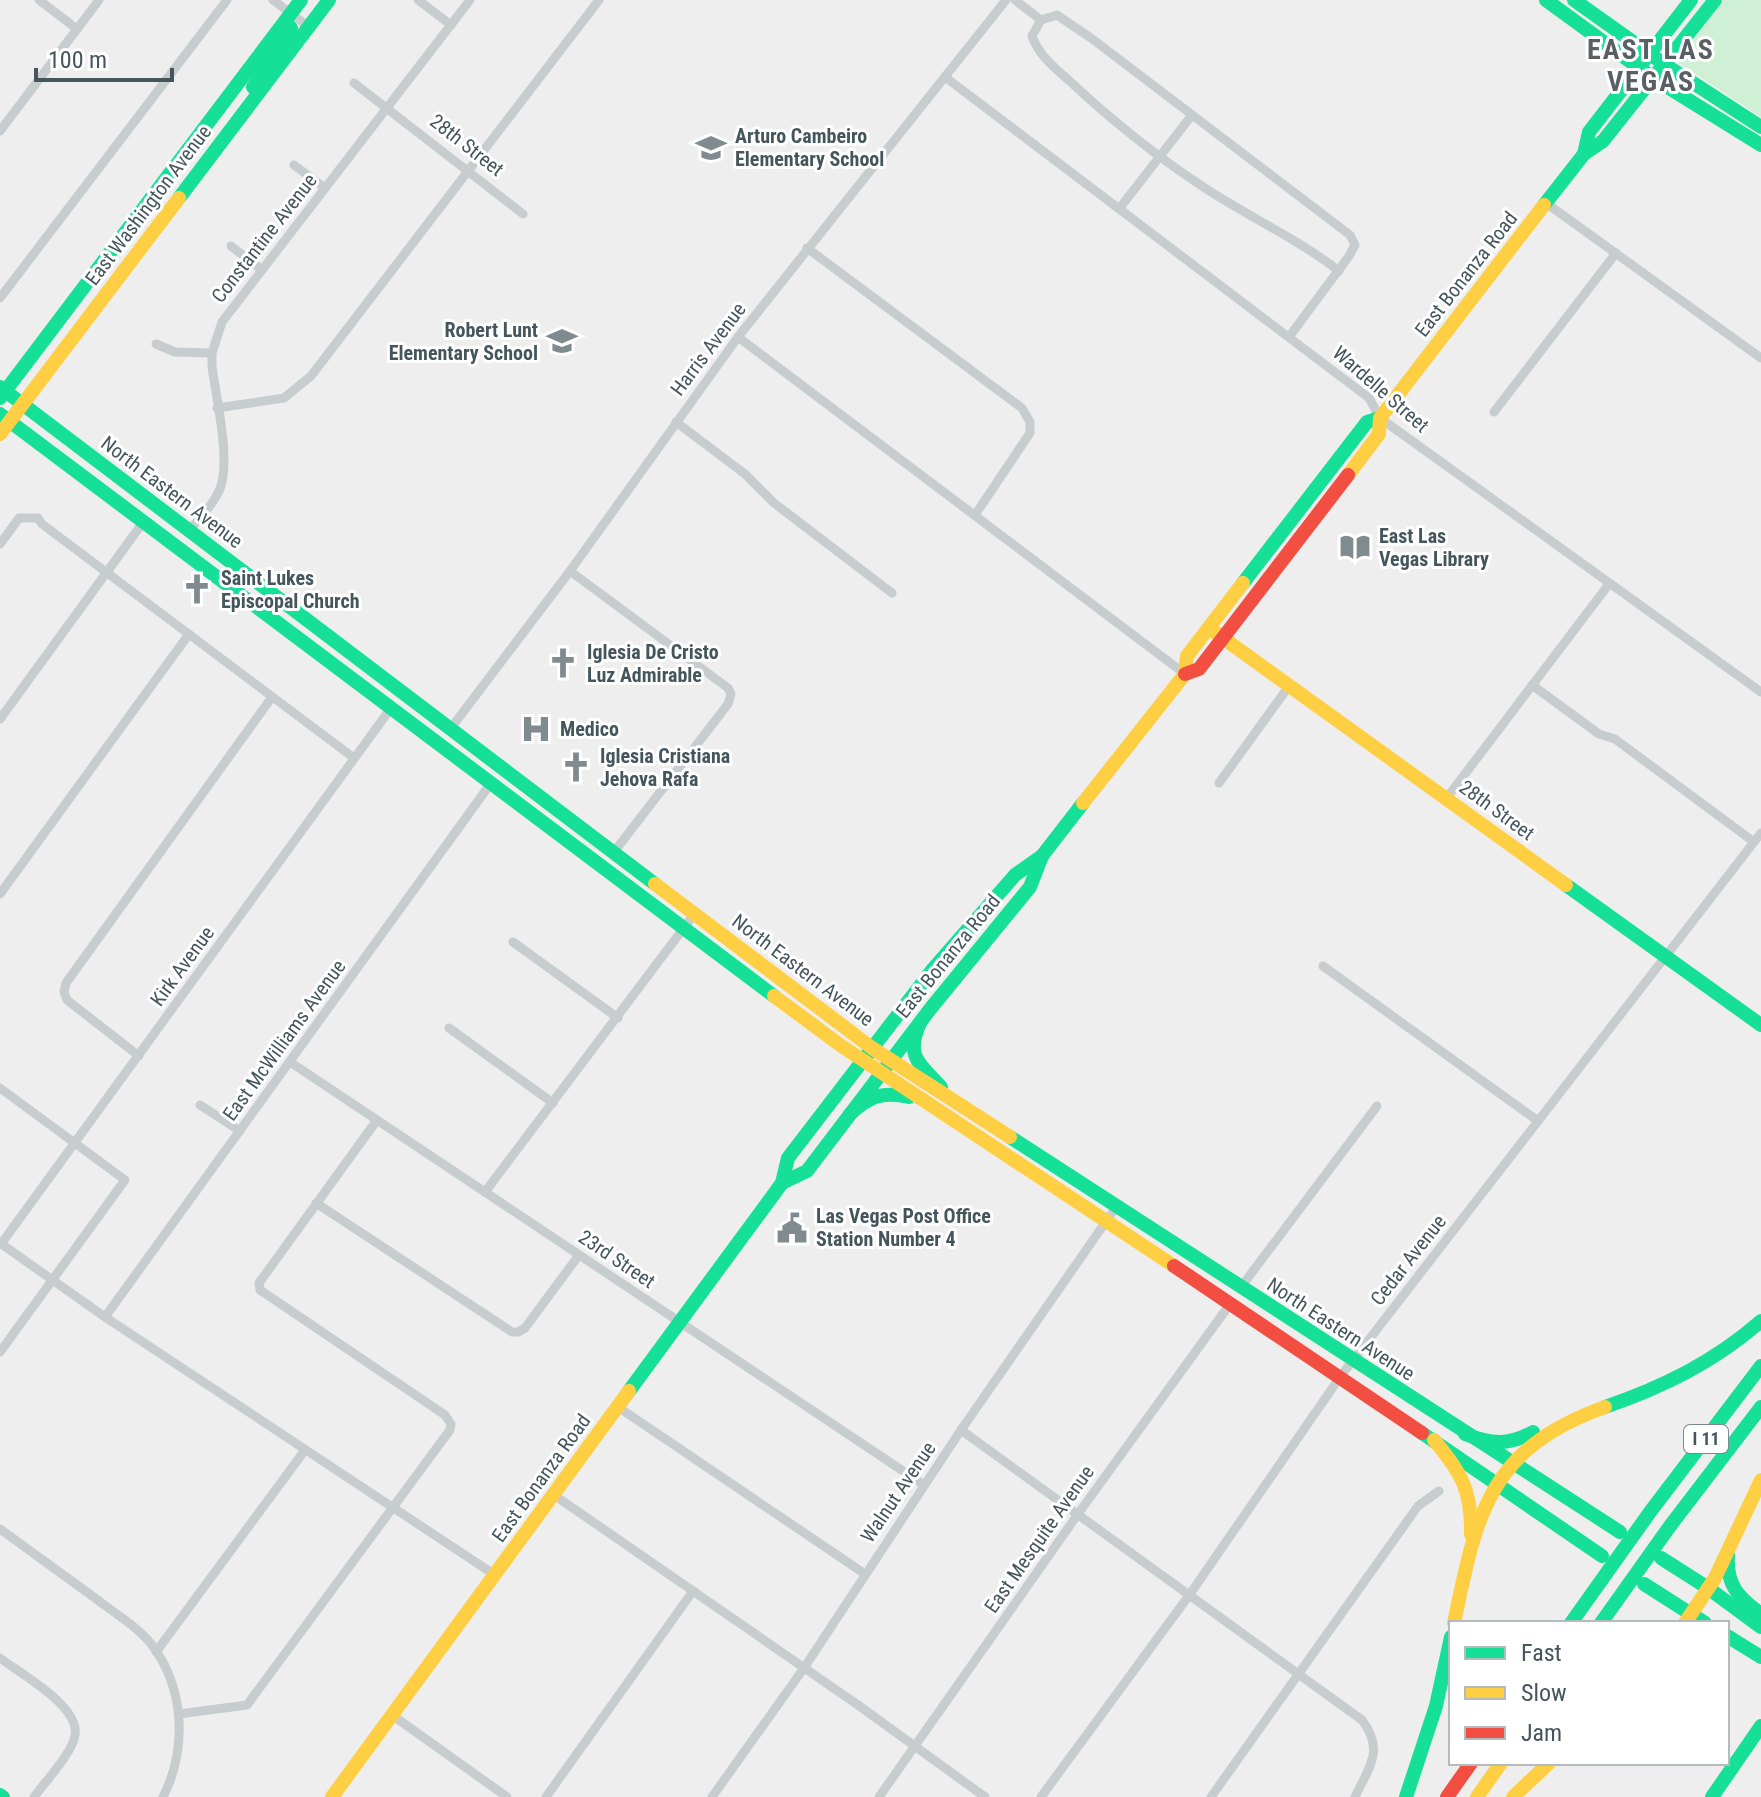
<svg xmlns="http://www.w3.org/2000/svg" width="1761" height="1797" font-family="'Roboto Condensed',sans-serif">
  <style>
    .green { fill: #d0f0d5 }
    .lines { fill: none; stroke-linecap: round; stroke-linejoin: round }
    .street { stroke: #c7ccce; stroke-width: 9 }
    .fast { stroke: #16e098; stroke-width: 14 }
    .slow { stroke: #ffcf43; stroke-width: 14 }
    .jam { stroke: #f24e42; stroke-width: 14 }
    .labels { text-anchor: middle; stroke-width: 6; stroke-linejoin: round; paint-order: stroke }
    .shield { fill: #fff; stroke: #7c898d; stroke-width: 2 }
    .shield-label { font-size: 18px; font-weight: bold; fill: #44565c }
    .poi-label { font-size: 20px; font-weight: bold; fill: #44565c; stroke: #fff; text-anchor: start }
    .street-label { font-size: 20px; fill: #44565c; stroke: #fff }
    .district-label { font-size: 28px; font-weight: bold; letter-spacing: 2px; fill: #595f63; stroke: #fff }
  </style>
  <rect width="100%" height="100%" fill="#efeeee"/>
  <!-- green -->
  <polygon class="green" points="1723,0 1761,0 1761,117 1676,61"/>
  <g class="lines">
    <!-- street -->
    <g class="street">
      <polyline points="39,0 77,29"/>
      <polyline points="273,0 309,27"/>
      <polyline points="418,0 451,25"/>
      <polyline points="1015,0 1041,20 1057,15 1091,38 1350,235 1355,245 1349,256 1289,337"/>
      <path d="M1041,20l-9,16c7,21 27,35 43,50 40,37 84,72 130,102 44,29 93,51 134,83"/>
      <polyline points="945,77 1369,398 1380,418 1761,692"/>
      <polyline points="354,83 523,214"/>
      <polyline points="0,131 99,0"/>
      <polyline points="294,165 325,188"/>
      <polyline points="1546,203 1761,358"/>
      <polyline points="1119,209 1192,115"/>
      <polyline points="231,246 262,270"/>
      <polyline points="807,248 1022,408 1030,422 1030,433 975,515"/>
      <polyline points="0,298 227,0"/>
      <polyline points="738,337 1185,674"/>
      <polyline points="156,344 175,352 212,353"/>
      <polyline points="217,408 284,398 311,376 599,0"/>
      <polyline points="1494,412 1616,253"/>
      <polyline points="676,422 745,474 774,503 892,593"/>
      <path d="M189,531c10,-12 24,-26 30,-40 13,-27 -3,-94 -7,-124v-14l10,-31 248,-322"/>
      <polyline points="0,544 19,518 38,518 42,524 354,758"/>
      <polyline points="570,571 728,688 731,694 728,704 614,852"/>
      <polyline points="1532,685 1599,734 1615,739 1754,842"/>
      <polyline points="0,719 144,521"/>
      <polyline points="451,728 570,571 738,337 1006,0"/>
      <polyline points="1219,783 1289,686"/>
      <polyline points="1446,799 1609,584"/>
      <polyline points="0,894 189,634"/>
      <polyline points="513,942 618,1018"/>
      <polyline points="1323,966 1538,1121"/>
      <polyline points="449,1028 553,1103"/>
      <polyline points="139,1056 67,1000 64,992 66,983 272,697"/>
      <polyline points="290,1062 924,1485"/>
      <polyline points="0,1088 125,1180 0,1352"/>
      <polyline points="200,1105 240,1131"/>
      <polyline points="485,1192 695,913"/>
      <polyline points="316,1203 512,1332 518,1332 525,1328 579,1255"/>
      <polyline points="0,1243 105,1317 495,1575"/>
      <polyline points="1,1244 391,708"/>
      <polyline points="1241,1287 1377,1106"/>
      <polyline points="105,1317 491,783"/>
      <polyline points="618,1407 865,1574"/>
      <path d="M961,1430l401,290c23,30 7,47 -7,77"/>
      <polyline points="554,1495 858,1705 985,1797"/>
      <path d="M0,1529c32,23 63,46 95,69 19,15 42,28 57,47 33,44 35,104 11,152"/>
      <polyline points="156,1652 305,1450"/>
      <path d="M0,1658c21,16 80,48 75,77 -2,17 -30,47 -41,62"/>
      <polyline points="179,1714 247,1705 450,1430 451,1424 445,1415 260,1290 259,1283 377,1120"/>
      <polyline points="392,1715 507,1797"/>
      <polyline points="546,1797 693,1591"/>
      <polyline points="712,1797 804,1668 961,1430 1116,1207"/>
      <polyline points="879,1797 1078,1514 1230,1304"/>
      <polyline points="1041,1797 1190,1594 1340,1377 1761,833"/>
      <polyline points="1211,1797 1418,1506 1439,1491"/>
    </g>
    <!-- fast -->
    <g class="fast">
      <polyline points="1546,0 1653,78 1761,145"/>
      <polyline points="1574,0 1664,64 1761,127"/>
      <polyline points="253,87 291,28"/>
      <polyline points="1584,154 1589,132 1691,0"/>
      <polyline points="179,198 329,0"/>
      <polyline points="1544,205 1584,154 1603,141 1715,0"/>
      <polyline points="0,387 655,884"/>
      <polyline points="0,398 301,0"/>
      <polyline points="0,414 774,996"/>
      <polyline points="1243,583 1367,422 1380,418"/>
      <polyline points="1566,885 1761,1025"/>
      <path d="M920,1023c-15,34 -1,40 21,64"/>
      <path d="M850,1114c19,-18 33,-23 59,-17"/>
      <polyline points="1010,1137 1620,1532"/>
      <polyline points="782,1183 807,1171 931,1008 1030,887 1042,856"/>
      <polyline points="629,1391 782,1183 788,1158 933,969 1015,875 1042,856 1083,803"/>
      <path d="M1605,1407c58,-20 109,-45 156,-86"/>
      <polyline points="1422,1433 1602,1556"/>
      <path d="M1465,1434c26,10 43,12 68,-2"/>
      <path d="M1728,1555c-2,30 10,42 33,59"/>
      <polyline points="1661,1558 1708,1588 1761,1627"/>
      <polyline points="1644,1584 1705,1623"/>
      <polyline points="1571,1623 1650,1512 1761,1366"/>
      <polyline points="1601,1623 1670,1526 1761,1407"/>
      <polyline points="1727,1636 1761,1657"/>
      <polyline points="1727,1637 1731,1638"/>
      <polyline points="0,1795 3,1797"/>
      <polyline points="1406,1797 1436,1706 1451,1637"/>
      <polyline points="1712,1797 1761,1726"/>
    </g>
    <!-- slow -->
    <g class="slow">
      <polyline points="0,434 179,198"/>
      <polyline points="1348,475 1379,434 1380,418 1544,205"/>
      <polyline points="1216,633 1566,885"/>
      <polyline points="1083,803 1185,674 1187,656 1243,583"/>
      <polyline points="655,884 872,1048 1010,1137"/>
      <polyline points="774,996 840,1045 1174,1266"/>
      <path d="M1434,1440c27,32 38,51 37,94"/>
      <path d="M1454,1623c23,-111 35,-174 151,-216"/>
      <polyline points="1685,1623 1715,1578 1761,1480"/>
      <polyline points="332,1797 629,1391"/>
      <polyline points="1477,1797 1501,1763"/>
      <polyline points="1513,1797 1549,1763"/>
    </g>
    <!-- jam -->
    <g class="jam">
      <polyline points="1185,674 1199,669 1348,475"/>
      <polyline points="1174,1266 1422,1433"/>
      <polyline points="1447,1797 1471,1763"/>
    </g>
  </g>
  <!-- icons -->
  <defs>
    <g id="school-bare" transform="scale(2.4)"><path d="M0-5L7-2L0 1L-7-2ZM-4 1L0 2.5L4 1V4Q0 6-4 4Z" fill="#808b8f" stroke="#fff" stroke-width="2.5" paint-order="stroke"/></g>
    <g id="library-bare" transform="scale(2.4)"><path d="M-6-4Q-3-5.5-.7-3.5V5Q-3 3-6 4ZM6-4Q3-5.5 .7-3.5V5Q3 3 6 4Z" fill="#808b8f" stroke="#fff" stroke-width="2.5" paint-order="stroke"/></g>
    <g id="church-bare" transform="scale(2.4)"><path d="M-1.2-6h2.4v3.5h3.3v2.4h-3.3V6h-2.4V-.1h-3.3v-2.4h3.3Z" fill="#808b8f" stroke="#fff" stroke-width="2.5" paint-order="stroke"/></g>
    <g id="hospital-bare" transform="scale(2.4)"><path d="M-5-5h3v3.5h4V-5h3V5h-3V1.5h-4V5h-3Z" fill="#808b8f" stroke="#fff" stroke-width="2.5" paint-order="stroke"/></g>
    <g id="civic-bare" transform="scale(2.4)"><path d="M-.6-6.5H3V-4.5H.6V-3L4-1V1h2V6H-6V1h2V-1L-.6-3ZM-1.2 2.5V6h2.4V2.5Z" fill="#808b8f" stroke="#fff" stroke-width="2.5" paint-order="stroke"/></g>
  </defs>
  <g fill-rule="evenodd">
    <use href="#school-bare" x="711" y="148"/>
    <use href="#school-bare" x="562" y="341"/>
    <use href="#library-bare" x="1355" y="547"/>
    <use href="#church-bare" x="197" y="589"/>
    <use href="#church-bare" x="563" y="663"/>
    <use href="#hospital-bare" x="536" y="729"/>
    <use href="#church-bare" x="576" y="767"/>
    <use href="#civic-bare" x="792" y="1228"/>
  </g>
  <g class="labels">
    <!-- shield labels -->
    <rect class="shield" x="1684" y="1425" width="44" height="28" rx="6"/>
    <g class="shield-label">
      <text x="1706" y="1445">I 11</text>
    </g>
    <!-- poi labels -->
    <g class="poi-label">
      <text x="735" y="143">Arturo Cambeiro<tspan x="735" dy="23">Elementary School</tspan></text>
      <text x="538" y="337" text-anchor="end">Robert Lunt<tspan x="538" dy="23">Elementary School</tspan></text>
      <text x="1379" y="543">East Las<tspan x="1379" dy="23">Vegas Library</tspan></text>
      <text x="221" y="585">Saint Lukes<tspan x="221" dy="23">Episcopal Church</tspan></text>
      <text x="587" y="659">Iglesia De Cristo<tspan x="587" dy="23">Luz Admirable</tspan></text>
      <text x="560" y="736">Medico</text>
      <text x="600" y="763">Iglesia Cristiana<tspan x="600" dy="23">Jehova Rafa</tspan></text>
      <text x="816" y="1223">Las Vegas Post Office<tspan x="816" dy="23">Station Number 4</tspan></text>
    </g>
    <!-- street labels -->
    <g class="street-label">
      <text transform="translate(467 145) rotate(38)" y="7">28th Street</text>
      <text transform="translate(148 205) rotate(-53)" y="7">East Washington Avenue</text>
      <text transform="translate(264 238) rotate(-52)" y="7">Constantine Avenue</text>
      <text transform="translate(1466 274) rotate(-52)" y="7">East Bonanza Road</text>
      <text transform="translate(708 349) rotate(-53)" y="7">Harris Avenue</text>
      <text transform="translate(1381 389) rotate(41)" y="7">Wardelle Street</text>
      <text transform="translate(172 492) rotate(37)" y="7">North Eastern Avenue</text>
      <text transform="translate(1497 810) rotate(36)" y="7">28th Street</text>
      <text transform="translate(948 956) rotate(-51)" y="7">East Bonanza Road</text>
      <text transform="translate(182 966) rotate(-54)" y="7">Kirk Avenue</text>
      <text transform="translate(803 970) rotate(37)" y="7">North Eastern Avenue</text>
      <text transform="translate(284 1040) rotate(-54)" y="7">East McWilliams Avenue</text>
      <text transform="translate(617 1259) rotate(34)" y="7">23rd Street</text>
      <text transform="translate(1408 1260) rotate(-52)" y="7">Cedar Avenue</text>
      <text transform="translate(1341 1329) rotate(33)" y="7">North Eastern Avenue</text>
      <text transform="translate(541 1478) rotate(-54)" y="7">East Bonanza Road</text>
      <text transform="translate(898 1492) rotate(-56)" y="7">Walnut Avenue</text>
      <text transform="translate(1039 1539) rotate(-55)" y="7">East Mesquite Avenue</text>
    </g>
    <!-- district labels -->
    <g class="district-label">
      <text x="1651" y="59">EAST LAS<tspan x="1651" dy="32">VEGAS</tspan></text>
    </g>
  </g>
  <!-- legend -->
  <rect x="1449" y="1621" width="280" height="144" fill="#ffffff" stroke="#b4bbbe" stroke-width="2"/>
  <rect x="1465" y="1647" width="40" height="12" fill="#16e098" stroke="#b4bbbe" stroke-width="2"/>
  <text x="1521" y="1661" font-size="24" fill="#44565c">Fast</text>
  <rect x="1465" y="1687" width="40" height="12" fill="#ffcf43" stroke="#b4bbbe" stroke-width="2"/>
  <text x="1521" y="1701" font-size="24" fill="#44565c">Slow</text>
  <rect x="1465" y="1727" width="40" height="12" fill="#f24e42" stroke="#b4bbbe" stroke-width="2"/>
  <text x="1521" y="1741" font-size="24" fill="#44565c">Jam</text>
  <!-- scale -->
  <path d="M36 68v12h136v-12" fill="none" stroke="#44565c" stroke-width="4"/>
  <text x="48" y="68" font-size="24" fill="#44565c" stroke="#ffffff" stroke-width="6" paint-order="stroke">100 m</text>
</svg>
